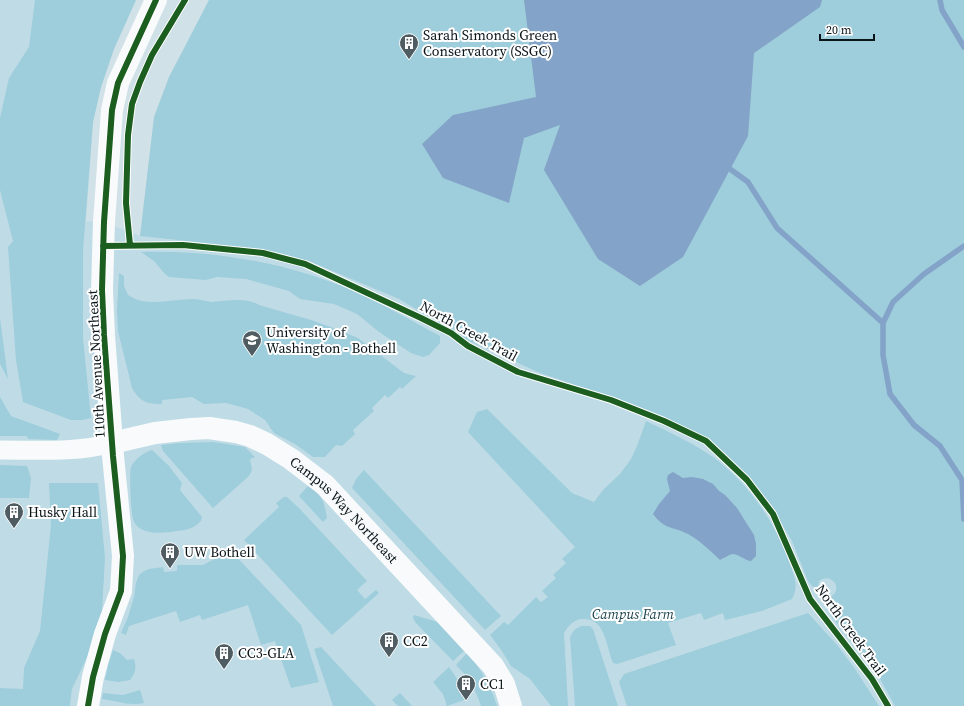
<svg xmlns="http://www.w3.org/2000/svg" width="964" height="706" viewBox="0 0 964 706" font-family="'Source Serif 4',serif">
<rect width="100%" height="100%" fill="#d0e1e7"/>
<path fill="#bfdce6" d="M0,0H136L114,49L101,87L93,122L86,221L104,222L140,236L213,244L276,252L311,262L399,299L469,341L540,373L630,404L678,425L715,447L745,473L769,503L792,541L834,577L840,589L832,617L880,679L895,706H70L72,689L23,690L0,688Z"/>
<path fill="#9ecddb" d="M35,0H136L114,49L101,87L93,122L83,251V338L91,418L82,420H71L23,402L16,360L8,247L13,241L0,190V118L9,78L29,47Z
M209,0H964V706H895L880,679L832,617L825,598C833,598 839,591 835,583C830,577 825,577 819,581L818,588L812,586L808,581L792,541L769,503L745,473L715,447L678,425L630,404L540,373L469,341L399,299L311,262L276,252L213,244L140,236L154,117L169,77Z
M141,252C212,250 285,262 351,290C381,303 410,320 440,336V343L429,355L423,357L411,353L379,332L357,314L334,304L300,299L289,291L246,279L217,277L206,280L169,277L165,274L154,261Z
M119,273L124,276V286L128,295C132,297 137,300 142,301C158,304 177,299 194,299C200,299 207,302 212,302C227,301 246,297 259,305L311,320L339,330L358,338L404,373L416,376L402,389L400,387L388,398L385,395L372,408L374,411L353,430L355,434L342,446L336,445L325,457H313L295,444L274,433L265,420L248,409L226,403L204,404L192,397L162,400V404C147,404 140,402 132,388L118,331L117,310Z
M0,318L8,379L0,364Z
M0,397L11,416L60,434L57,440L28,439L27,436H0Z
M487,409L572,493L594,502L603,490L620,474L631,459L637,446L646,421C667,431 695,444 713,457C748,483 773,519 788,559C793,574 800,584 792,599L762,611L725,620L723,613L704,620L701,613L668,623L676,645L617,664L613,663C606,647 606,617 582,619C573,620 568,626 564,633L568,706H551L530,679L511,666L502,651L490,635L504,622L508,625L536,597L541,602L548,597L542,591L556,578L553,575L566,563L562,559L575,547L468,432L477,412Z
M214,442L245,447L255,457L250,459L252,470L249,476L213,508L163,451L161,445L180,443Z
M152,450L169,466L182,483L180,490L202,517L201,521C191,531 184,530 170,532C160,533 147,534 138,527C136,525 134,522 133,519C131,513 129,473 131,467C135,459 144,452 152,450Z
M0,465L27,466L31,478L29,498H0Z
M364,470L501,616L485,630L352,488L356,479Z
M49,483H98L105,558L101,628L72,689L70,706H0V688L23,689L24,668L40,631L51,525Z
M308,486C323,496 324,501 327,518L323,522L299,496Z
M284,497H287L299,508L367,581L357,590L365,599L376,590L379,593L332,635L244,540L279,507L276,503Z
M228,548L301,625L319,682L291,688L275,641L261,645L248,605L202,620L200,615L180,622L176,611L129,626L126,635L121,633L128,617L134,597L136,583L139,575L144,571L149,569L163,567L164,572L177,571V565H203L218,557Z
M808,613L837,645L855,669L879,706H627L619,682L624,674Z
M414,615L438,622L464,651L453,661L415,622L413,617Z
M581,626H590L593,629L618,706H575L570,637L574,630Z
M321,647L376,706H333L314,649Z
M113,650L120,653L127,660L134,659C137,668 135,674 130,680L119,682L105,680L108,665Z
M467,653C481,669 491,686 497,706H481C475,688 469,678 456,665Z
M449,667L470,698L447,706L443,694L433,682Z
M140,690L144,703C127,706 119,701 102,699L103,693L123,695Z
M400,693L412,706H398L392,700Z"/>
<path fill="#83a3c8" d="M524,0H822L820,7L754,53L748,136L683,257L640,286L598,259L544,170L560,125L524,138L509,203L443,178L422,144L453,115L536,97Z
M673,472L683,478L692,477L703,479L713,484L719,491L725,495L737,508L754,535L756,544V556L751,561C743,560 740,554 732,554C729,555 724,558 720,560C711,551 699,540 688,534C672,526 665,530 653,514L659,504L670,491L667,479L668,475Z"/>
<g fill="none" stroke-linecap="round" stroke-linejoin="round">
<path stroke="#83a3c8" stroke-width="5.5" d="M940,0L942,10L964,47
M730,169L748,182L777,228L883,323
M964,246L924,274L893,302L883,323V355L890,394L914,425L940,446L962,480L964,519"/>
<path stroke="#f8fafb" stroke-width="19" d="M0,450C37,450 76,453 112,443"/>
<g stroke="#f8fafb" stroke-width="22">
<path id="s1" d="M112,443L155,433L191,429L209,428L236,432L250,436L267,444L291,459L325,485L493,666L504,684L511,706"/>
<path d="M88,706L93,677L105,634L121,591L123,556L113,456L104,335L102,290L104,222L112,110L118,83L156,0"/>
</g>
<defs>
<path id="cycleway" d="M130,245L126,203L128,135L132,104L140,82L152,55L185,0
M103,246L183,245L263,253L305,264L421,318L451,333L468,346L518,372L611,400L664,421L706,441L747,480L773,514L810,599L872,679L888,706
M88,706L93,677L105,634L121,591L123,556L113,456L104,335L102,290L104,222L112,110L118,83L156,0"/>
</defs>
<use href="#cycleway" stroke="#fff" stroke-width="8"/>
<use href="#cycleway" stroke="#1b5e20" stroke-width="6"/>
</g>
<defs>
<symbol id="building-pin" viewBox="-11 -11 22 30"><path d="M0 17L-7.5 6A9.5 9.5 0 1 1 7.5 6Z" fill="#4f5c61" stroke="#fff"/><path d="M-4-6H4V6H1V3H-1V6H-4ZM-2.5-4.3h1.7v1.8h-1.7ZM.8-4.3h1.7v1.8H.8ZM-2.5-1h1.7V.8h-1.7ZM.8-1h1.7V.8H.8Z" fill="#fff"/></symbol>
<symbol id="university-pin" viewBox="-11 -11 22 30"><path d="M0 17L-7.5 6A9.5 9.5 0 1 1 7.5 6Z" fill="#4f5c61" stroke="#fff"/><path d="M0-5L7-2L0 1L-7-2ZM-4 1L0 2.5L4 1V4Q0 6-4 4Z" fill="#fff"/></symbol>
</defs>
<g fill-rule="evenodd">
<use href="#building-pin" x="398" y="32" width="22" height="30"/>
<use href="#university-pin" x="241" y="329" width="22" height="30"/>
<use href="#building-pin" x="3" y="501" width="22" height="30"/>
<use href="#building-pin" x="159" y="541" width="22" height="30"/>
<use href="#building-pin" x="378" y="630" width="22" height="30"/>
<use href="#building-pin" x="213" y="642" width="22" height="30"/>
<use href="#building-pin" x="455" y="673" width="22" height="30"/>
</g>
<g text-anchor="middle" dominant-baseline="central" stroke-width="4" stroke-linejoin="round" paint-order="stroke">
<g font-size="14" fill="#0a1519" stroke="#fff" text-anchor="start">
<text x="423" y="35">Sarah Simonds Green<tspan x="423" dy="16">Conservatory (SSGC)</tspan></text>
<text x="266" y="332">University of<tspan x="266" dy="16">Washington - Bothell</tspan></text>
<text x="28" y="512">Husky Hall</text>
<text x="184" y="552">UW Bothell</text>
<text x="403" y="641">CC2</text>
<text x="238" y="653">CC3-GLA</text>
<text x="480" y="684">CC1</text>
</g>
<g font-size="14" fill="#0a1519" stroke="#fff">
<text transform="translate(469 331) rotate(29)">North Creek Trail</text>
<text transform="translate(96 364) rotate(-93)">110th Avenue Northeast</text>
<text stroke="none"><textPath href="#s1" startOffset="261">Campus Way Northeast</textPath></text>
<text transform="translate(851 630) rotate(54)">North Creek Trail</text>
</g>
<g font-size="14" font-style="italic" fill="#173e49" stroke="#fff">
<text x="633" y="614">Campus Farm</text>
</g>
</g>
<path d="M820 34v6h54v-6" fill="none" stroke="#0a1519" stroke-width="2"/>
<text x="826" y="34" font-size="12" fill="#0a1519" stroke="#ffffff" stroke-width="3" paint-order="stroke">20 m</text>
</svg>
